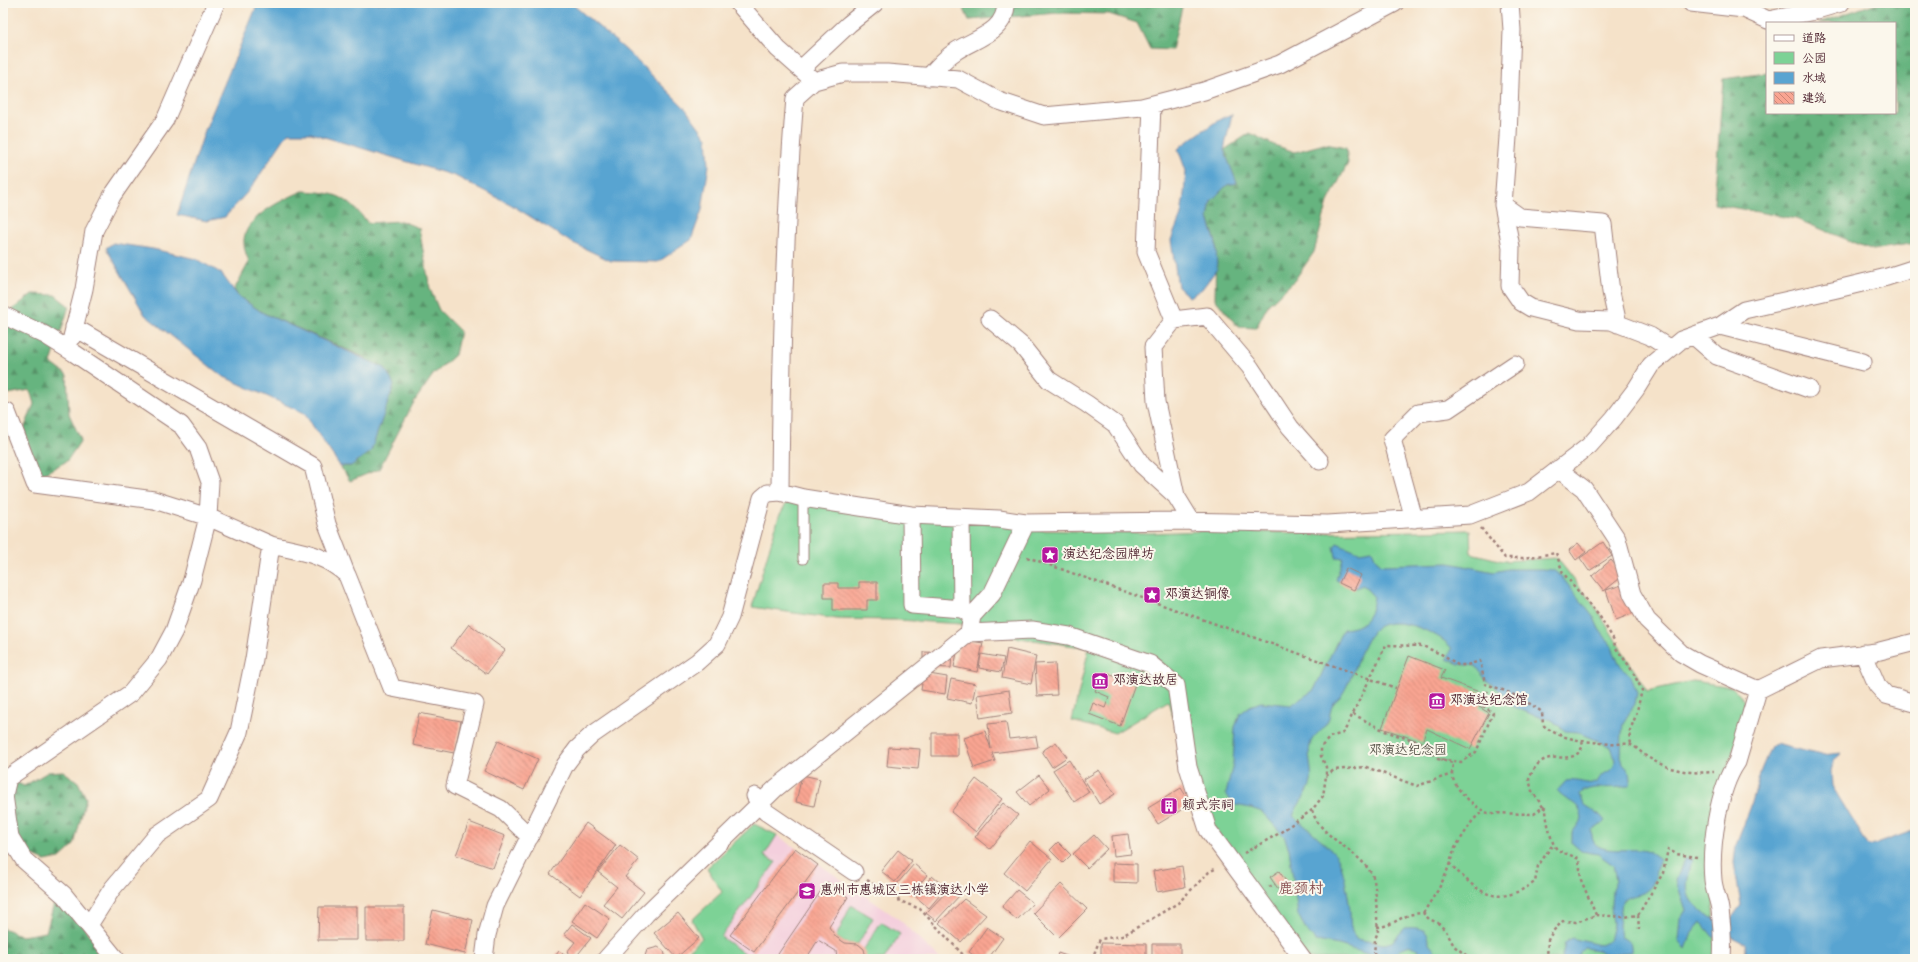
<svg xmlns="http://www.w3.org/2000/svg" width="1918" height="962" viewBox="0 0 1918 962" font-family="Dekko,'LXGW WenKai TC',sans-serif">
<defs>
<pattern id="forest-firs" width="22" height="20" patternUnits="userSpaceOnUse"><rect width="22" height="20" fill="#66b47f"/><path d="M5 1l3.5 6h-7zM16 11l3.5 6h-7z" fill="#569268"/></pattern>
<pattern id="building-back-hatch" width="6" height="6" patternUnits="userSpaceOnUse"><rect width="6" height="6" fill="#f9a592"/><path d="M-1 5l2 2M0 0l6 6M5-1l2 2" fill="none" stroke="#cc8677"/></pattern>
</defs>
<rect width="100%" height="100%" fill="#fbf7ec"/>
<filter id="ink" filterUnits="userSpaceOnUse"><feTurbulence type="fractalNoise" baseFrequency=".025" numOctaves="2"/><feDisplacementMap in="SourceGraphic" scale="8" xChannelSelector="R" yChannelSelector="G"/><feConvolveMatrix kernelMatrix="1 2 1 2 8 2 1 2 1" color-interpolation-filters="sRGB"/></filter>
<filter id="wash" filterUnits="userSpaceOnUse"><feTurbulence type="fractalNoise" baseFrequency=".012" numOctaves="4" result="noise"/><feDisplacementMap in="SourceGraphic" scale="16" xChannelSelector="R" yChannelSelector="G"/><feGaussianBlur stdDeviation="0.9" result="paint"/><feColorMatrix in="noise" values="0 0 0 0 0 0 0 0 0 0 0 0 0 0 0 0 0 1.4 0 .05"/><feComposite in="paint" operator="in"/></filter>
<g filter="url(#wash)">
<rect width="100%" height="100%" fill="#f5e2c9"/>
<path fill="#f4cfdd" d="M777,835L900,920L940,959H752L721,937L776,862L764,856Z"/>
<path fill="#7dd296" stroke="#647860" d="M791,495L1037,530L1151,533L1203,531L1314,533L1470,530L1471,553L1503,561L1557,558L1596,608L1647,691L1693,681L1732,687L1745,701L1741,731L1729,762L1713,907L1715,959H1308L1208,830L1168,701L1115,733L1072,721L1089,648L992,634L962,624L898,620L837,619L752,607L779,516Z
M754,824L777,835L764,856L776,862L721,937L752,959H680L702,938L692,920L722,892L707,868Z
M851,905L873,918L858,944L845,943L836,937Z
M881,922L900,934L884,959H868L866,958L864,949Z"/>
<path fill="url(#forest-firs)" stroke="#586a55" d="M961,3H1183L1172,50L1150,49L1137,23L1109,14L1059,13L969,20Z
M1876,3H1915V243L1873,250L1796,219L1714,204L1723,79L1767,73V113H1895V23H1819Z
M1250,133L1274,145L1295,152L1324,144L1346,148L1348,163L1328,202L1314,252L1294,281L1268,305L1256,328L1238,327L1215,299L1216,243L1208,218L1211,201L1227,185L1236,183L1224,150Z
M303,191C338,193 345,195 368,223L401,221L419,228L430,289L439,310L460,331L455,355L433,375L414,402L379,469L350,481L340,466H351L366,358L263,313L238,296L234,290L249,262C247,256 244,250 244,244C241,218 284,199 303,191Z
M32,294L55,295L69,306L51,363L67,375L69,414L81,440L67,461L43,474L32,457L24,429L34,404L30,390L8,394L3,399V317Z
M63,771L78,782L86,798L74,845L60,858L45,861L31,855L3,838V776L24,786L48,772Z
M55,900L78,920L110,959H3V928L22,936L46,932Z"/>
<path fill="#59a4d1" stroke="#52627e" d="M258,3H571L627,51L685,108L707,138L709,165L702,210L691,240L658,262L611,261L569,241L510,204L455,176L311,133H288L251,188L225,217L207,221L177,215L205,130Z
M1232,114L1224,150L1237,183L1227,185L1211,201L1208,218L1216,243L1217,269L1202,289L1189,297L1178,287L1171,240L1181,215L1184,194L1186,171L1178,149C1185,142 1193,138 1201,132C1213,124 1218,119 1232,114Z
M113,243L153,249L196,259L221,273L238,296L263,313L385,368L394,385L371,451L351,466H340L304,413L222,376L145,315L106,248Z
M1337,543L1359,552L1372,550L1376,560L1382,565L1449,563L1494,572L1508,569H1542L1553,570L1561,576L1594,618L1599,629L1611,645L1619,664L1631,676L1637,693L1635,704L1623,723L1622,733L1621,756L1623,764L1630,772L1631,779L1630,785C1616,791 1590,783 1580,794L1584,805L1600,815L1605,821L1592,830C1588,859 1629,846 1646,851C1651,852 1655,856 1659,859C1657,872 1656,886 1643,893C1635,896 1628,896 1622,901L1619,926L1621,937C1629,940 1632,942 1631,952L1607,954L1597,950L1584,948L1580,952L1578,959H1563L1562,956L1565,943L1571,938L1600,945L1609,941L1613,924L1611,906L1612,889L1616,880L1613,865L1598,854L1581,851L1572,843V833L1582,819C1579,799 1567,804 1557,791L1566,781C1578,779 1586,785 1597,783C1603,766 1623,777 1611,747L1577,732L1565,731L1552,720L1533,715L1510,705L1506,695L1486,680L1476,666L1459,664L1447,659L1452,649C1446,639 1428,631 1417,627C1404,623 1387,620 1376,628C1363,638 1353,677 1343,693C1341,697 1336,700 1333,704C1330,710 1330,716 1328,721C1323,731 1312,735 1310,745C1307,757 1313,769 1311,782C1308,795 1297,804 1293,816C1302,823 1334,850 1338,858C1344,872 1347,889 1349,903C1352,919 1347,923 1356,939L1384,944L1392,942L1405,928C1418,927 1430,928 1429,944L1442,959H1426L1418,949L1410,945L1402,948L1396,954L1370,955L1339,945L1316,941L1308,933L1298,915L1289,849L1284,836L1262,812L1251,808L1234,805L1226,794L1233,763L1235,727L1240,714L1250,706L1261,702L1291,705L1314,690L1343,629C1364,627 1371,619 1374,597L1363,585L1356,588L1336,580L1343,558L1336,557L1334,547Z
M1775,744L1821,755L1842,753L1834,760L1831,771L1832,786L1869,847L1915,830V959H1745L1746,955L1745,944C1736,939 1724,931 1714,938L1701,922L1692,933L1686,949L1679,940L1681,918L1686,910L1676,881L1684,859H1692C1688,880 1681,895 1700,910C1714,920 1714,920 1731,919L1741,905L1734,863L1736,845L1751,806L1761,770L1771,746Z"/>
<g id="blocks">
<path fill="url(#building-back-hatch)" d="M1603,542L1612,556L1589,571L1580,558Z
M1578,543L1586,552L1576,560L1569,550Z
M1611,560L1624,575L1604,591L1592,576Z
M1346,568L1361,575L1354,590L1339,583Z
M859,582H877V600H867V610H833V598H824V583H838V588H859Z
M1625,584L1634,613L1616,620L1606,590Z
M469,624L505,650L487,674L451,648Z
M960,639L983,643L977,672L954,667Z
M1007,649L1036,656L1031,684L1002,678Z
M923,652L952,653L951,668L923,667L922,682L923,673L947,677L945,694L921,690L922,684L914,683L923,667Z
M981,654L1004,658L1001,672L979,668Z
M1409,656L1445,670L1441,678L1485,694L1479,707L1489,713L1470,749L1427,729L1422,742L1382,728Z
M1055,663L1057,695L1037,696L1035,664Z
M1103,672L1135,684L1120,726L1089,714L1093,703L1105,708L1109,697L1095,691Z
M951,679L976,684L972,703L947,698Z
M1009,690L1012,713L980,718L977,695Z
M419,713L461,721L454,753L413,745Z
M1006,722L1009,739L1036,736L1038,747L992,753L995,761L974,768L964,738L985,731L991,749L988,724Z
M932,733H958V756H932Z
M498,741L538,759L524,790L484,771Z
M1056,742L1067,757L1052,767L1042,751Z
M889,747L920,749L918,769L887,766Z
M1069,760L1089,792L1074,802L1053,770Z
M1099,770L1115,794L1099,804L1084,779Z
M802,775L820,779L814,806L796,802Z
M1039,775L1050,789L1029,806L1017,792Z
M976,779L1002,799L976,832L951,812Z
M1181,788L1191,804L1158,824L1148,808Z
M1003,803L1018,815L990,849L975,837Z
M469,822L505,836L493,868L456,855Z
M586,823L616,845L580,896L550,874Z
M1128,834L1131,854L1114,856L1112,836Z
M1094,835L1107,849L1087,868L1073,854Z
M1030,841L1052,859L1025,891L1004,873Z
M1058,842L1071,855L1063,863L1050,850Z
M620,845L639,860L625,877L644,892L622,919L603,904L617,887L598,872Z
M795,848L818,865L754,952L730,935Z
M898,850L912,861L895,882L881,871Z
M1113,863L1137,864V883L1113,882Z
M914,864L927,875L911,895L897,884Z
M1182,866L1185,887L1157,892L1153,871Z
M1279,871L1292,890L1283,896L1270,877Z
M932,876L946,888L929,908L915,896Z
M827,882L848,897L829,927L836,937L845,943L858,944L864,949L866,958L868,959H837L836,951L818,940L806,959H780L776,957Z
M1061,884L1087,909L1058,938L1033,913Z
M951,887L960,895L936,921L926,913Z
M1017,890L1033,903L1017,920L1002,907Z
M964,899L986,915L961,942L939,923Z
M585,902L610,919L597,938L572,921Z
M319,907H357V940H318Z
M366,907H404V941H366Z
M433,910L473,920L465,954L425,944Z
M678,913L699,938L676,958L654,933Z
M572,924L591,938L575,958L567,952L575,942L564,934Z
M987,927L1003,938L988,959H979L969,952Z
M1101,943L1146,944V959H1101Z
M1152,944H1180V959H1152Z
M658,947L664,951L666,959H644L647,950Z
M559,951L570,959H553Z
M1058,953L1075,959H1056Z"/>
</g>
</g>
<g filter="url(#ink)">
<use href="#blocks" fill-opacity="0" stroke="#a0807a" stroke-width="1"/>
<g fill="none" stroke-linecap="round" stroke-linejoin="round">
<defs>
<path id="lane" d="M803,498V559"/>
<path id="street" d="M738,3L778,49L814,81
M1510,3L1512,30L1508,137L1503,205L1511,247L1510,286L1521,302L1531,308L1579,320L1611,321L1650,336L1670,349
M1691,3L1744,9L1768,20L1810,12L1841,3
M801,69L849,24L875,3
M929,77C937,67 945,58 956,51C976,38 1006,32 1006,3
M1152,105L1146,252L1174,320L1153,347L1156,402L1176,496
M1503,205L1520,217L1603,224L1611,292L1618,324
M3,315L45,335L74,353L181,425L198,448L210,482L208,517L271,545L254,659L239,732L209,799L157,835L112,889L89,925
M990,319L1021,345L1049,380L1087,404L1115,424L1142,465L1176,496L1192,522
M1174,320L1207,316L1250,367L1290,427L1320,461
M1720,326L1863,362
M74,327L313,466L327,524L346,573
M1694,336L1717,356L1809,389
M72,337L84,289L94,231L112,196L165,120L216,3
M7,412L35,484L154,500L208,517L192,580L174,631L159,659L131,693L8,778L4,795L10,837L24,860L64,895L116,959
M1558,469L1584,489L1617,539L1632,594L1647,620L1681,653L1700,664L1758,690
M780,492C781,360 784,229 795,98L814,81L843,73H887L958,79L999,101L1044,116L1142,107L1204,91L1280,64L1395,3
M911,515L912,605L962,609
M961,518L962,609L972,616L969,633
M1414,519L1392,439L1418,413L1448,409L1515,364
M271,545C301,552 323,553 347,575L392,688L475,704L455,786L501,809L530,837
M972,616L992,594L1026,523
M1863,653L1877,685L1886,695L1915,703
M755,796L766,812L854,872
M484,959L487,935L495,906L565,765L577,749L592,735L697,662L717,644L730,617L762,498L768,493L780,492L803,498L911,515L999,519L1026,523L1179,521L1328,524L1470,515L1529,492L1589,446L1614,418L1636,389L1651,365L1681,340L1720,326L1744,310L1837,289L1887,277L1915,268
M606,959L646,914L776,788L969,633L1032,630L1069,636L1150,664L1176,685L1188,767L1208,830L1303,959
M1722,959C1723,944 1722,925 1720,910C1719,900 1714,891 1713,880C1710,848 1718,789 1737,762L1758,690L1821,659L1876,652L1915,642"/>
</defs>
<use href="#lane" stroke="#a0807a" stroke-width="11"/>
<use href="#street" stroke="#a0807a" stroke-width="19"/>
<path stroke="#a0807a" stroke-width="2.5" stroke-dasharray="3 3" stroke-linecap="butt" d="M1481,528L1505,558H1523L1556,553L1563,573L1600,617L1614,640L1615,647L1630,667L1642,690L1636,715L1629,733L1631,744
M1027,557L1396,688
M1353,714L1385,731L1426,745L1438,759
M1452,774L1453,763L1438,759L1461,762L1476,752L1493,713L1482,705L1488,691
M1326,776L1334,770L1366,767L1417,786L1452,774C1453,788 1475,808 1488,813L1534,814L1543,807L1546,809C1546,817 1551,846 1558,850C1565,854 1572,855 1579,859L1581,880L1596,915
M1543,807L1532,791L1529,779C1532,773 1535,765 1542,761C1557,752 1575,766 1583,745L1582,742
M1312,810C1321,840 1360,849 1373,877C1376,883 1377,922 1378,932L1375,939L1374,958L1373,959
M1244,853L1278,834L1312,810L1323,796L1326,776V767L1321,756V747L1330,737L1343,733L1346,728L1386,645L1423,646L1445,656L1458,665H1467L1480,661L1485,684C1506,690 1524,699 1542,712L1543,725C1562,741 1586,741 1610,744C1616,745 1626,742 1631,745C1637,747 1641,753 1646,756C1667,770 1689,774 1714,772
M1449,863C1479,893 1495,909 1535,882L1538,866L1553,844
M867,880L900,901L920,909L967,959
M1269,887L1275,884
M1423,913L1438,890L1446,874L1455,848L1473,820L1483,811
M1638,915L1663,873L1668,849L1676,854L1697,857
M1377,927C1396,926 1401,913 1423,913L1429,919L1438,923L1446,931L1454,946L1471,959
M1092,959L1100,939L1122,936L1148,921L1178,903L1209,872L1217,868
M1547,959L1548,940L1553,931L1563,921L1576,922L1596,915L1624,917L1638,915L1639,929"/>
<use href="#lane" stroke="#fff" stroke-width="9"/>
<use href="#street" stroke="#fff" stroke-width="17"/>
</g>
</g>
<defs>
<symbol id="sight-square" viewBox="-11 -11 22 22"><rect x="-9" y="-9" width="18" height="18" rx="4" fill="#b5179e" stroke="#fbf7ec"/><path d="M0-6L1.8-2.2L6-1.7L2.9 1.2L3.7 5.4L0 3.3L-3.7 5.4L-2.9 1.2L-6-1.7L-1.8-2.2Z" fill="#fff"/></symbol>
<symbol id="museum-square" viewBox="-11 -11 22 22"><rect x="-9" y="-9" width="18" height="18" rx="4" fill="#b5179e" stroke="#fbf7ec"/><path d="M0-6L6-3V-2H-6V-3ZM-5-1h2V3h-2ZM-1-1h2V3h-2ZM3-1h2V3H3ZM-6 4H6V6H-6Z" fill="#fff"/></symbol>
<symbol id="building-square" viewBox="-11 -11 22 22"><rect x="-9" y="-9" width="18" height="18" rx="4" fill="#b5179e" stroke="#fbf7ec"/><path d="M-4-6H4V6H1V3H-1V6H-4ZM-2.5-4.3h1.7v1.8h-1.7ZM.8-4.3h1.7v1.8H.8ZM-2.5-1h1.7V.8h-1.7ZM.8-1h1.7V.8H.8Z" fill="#fff"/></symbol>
<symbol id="school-square" viewBox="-11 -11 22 22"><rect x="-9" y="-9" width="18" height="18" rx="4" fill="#b5179e" stroke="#fbf7ec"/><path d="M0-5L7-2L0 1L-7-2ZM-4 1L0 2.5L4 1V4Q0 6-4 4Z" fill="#fff"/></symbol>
</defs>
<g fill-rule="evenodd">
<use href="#sight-square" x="1040" y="545" width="20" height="20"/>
<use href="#sight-square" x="1142" y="585" width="20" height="20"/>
<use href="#museum-square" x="1090" y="671" width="20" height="20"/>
<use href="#museum-square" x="1427" y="691" width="20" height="20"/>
<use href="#building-square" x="1159" y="796" width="20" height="20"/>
<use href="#school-square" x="797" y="881" width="20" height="20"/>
</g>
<g text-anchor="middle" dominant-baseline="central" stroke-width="4" stroke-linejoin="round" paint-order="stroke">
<g font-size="13" fill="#4a1f2b" stroke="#fbf7ec" text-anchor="start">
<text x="1063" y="555">演达纪念园牌坊</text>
<text x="1165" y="595">邓演达铜像</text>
<text x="1113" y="681">邓演达故居</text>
<text x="1450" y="701">邓演达纪念馆</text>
<text x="1182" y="806">赖式宗祠</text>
<text x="820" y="891">惠州市惠城区三栋镇演达小学</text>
</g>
<g font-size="13" fill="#59554b" stroke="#fbf7ec">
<text x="1408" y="751">邓演达纪念园</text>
</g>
<g font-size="15" fill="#874e4f" stroke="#fbf7ec">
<text x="1301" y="890">鹿颈村</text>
</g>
</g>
<rect width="1918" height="962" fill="none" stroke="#fbf7ec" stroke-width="16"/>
<rect x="1766" y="22" width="130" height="92" fill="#fbf7ec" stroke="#b4a19f"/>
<rect x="1774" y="35" width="20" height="6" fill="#ffffff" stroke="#b4a19f"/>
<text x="1802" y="42" font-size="12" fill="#4a1f2b">道路</text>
<rect x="1774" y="52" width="20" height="12" fill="#7dd296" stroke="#b4a19f"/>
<text x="1802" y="62" font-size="12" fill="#4a1f2b">公园</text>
<rect x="1774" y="72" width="20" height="12" fill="#59a4d1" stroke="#b4a19f"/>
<text x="1802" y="82" font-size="12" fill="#4a1f2b">水域</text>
<rect x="1774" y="92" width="20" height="12" fill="url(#building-back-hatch)" stroke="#b4a19f"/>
<text x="1802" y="102" font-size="12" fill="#4a1f2b">建筑</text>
</svg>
